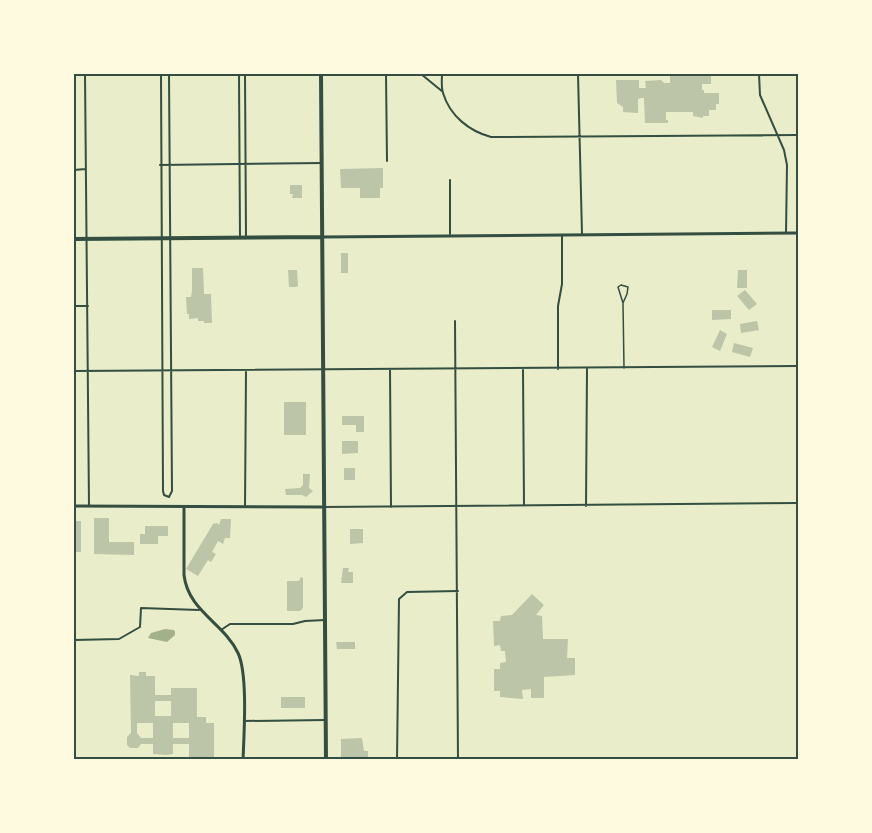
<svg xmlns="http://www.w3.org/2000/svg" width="872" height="833" viewBox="0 0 872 833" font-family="'Roboto Condensed',sans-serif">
<rect width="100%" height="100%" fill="#e9edc9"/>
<path fill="#a3b18a" d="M165,629L174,630L175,632V635L167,642L148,638L151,633Z"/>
<path fill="#bcc5a7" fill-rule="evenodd" d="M670,74H711V84H702V90H704V93H719V104H716V110H709V116H703V118L693,116V112H666V120H668V123H645L644,98H641L638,99V113L623,112V107L617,103L616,80H639V88H646L645,81L661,80L664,83H670Z
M383,168V188H380V198H360V188H341L340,169Z
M290,185H302V198H292L293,194H290Z
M341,253H348V273H341Z
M192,268H203L204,294H211L212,323H204V321H198V318L189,319V314H187L186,297H191L192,291Z
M288,270H297L298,286L296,287H289Z
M738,270H747V288H737Z
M745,290L757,304L749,310L737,296Z
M712,310H731V319L712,320Z
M757,321L759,330L741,333L740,324Z
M720,330L727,334L720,351L712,347Z
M734,343L753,348L750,357L732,352Z
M284,402H306V435H284Z
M342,416H364V432H356V425H342Z
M342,441H358V453L342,454Z
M344,468H355V480H344Z
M303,474H310L309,488L313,491L306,497L302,495H286L285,489L300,488L303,485Z
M94,518H109V542H134V555L94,554Z
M221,519H231L230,538H225L223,544L218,541L212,552L216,554L211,562L208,560L198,576L186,569L213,524L217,523L219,525Z
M74,521H81V552H74Z
M145,526H168V536H158V544H140V534H145Z
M350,529H363V543L350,544Z
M343,568H349L348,572H353V583H341Z
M301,577L303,578V608L300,611H287V581H299Z
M532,594L544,605L536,615L542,616L543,639H568L567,658H575V675L544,677V698H531V689L522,690L523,699L500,697V691H494V669H500V663L506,662L505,651H501L500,645L494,646L493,621H500L501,616L512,615Z
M336,642H355V649H337Z
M139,672H146V676H155V695H171V688H197V717H206V723H214V759L189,758V744H173V754L166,755L153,754V744H141L138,748H130L127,745V737L131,733L130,675L139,676ZM155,701H171V716H155ZM137,723H153V738H141L137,733ZM173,723H189V738H173Z
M281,697H305V708H281Z
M362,738L364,751H368V760H341V739Z"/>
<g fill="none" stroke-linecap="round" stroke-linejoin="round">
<path stroke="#344e41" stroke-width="1.5" d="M623,303L618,287L621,285L628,287L627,294L623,303L624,368"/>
<path stroke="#344e41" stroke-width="2" d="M85,74L89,506
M161,74L163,491L164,495L169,497L172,491L169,74
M239,74L240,238
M245,74L246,238
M386,74L387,161
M421,74L443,92
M442,74C442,79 441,87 443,93C450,116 469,131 491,137L798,135
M578,74L582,234
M759,74L760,95L784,150L787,165L786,233
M160,165L322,163
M74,170L85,169
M450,180V234
M74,306H88
M455,321L458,760
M558,369V306L562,284V235
M390,370L391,507
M523,370L524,505
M74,371L798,366
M586,506L587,369
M245,507L246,372
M323,507L798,503
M221,630L230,624H293L305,621L325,620
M74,640L119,639L140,627L141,608L199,610
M244,721L325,720
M397,760L399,599L407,592L458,591"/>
<path stroke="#344e41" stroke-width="3" d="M322,237L798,233
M74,506L323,507
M184,507V575C188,611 224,623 238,653C248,674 244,734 243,760"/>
<path stroke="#344e41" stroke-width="4" d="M321,74L326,760
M74,239L322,237"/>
</g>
<rect width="872" height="833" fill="none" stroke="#fefae0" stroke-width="150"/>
<rect x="75" y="75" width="722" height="683" fill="none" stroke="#344e41" stroke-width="2"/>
</svg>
